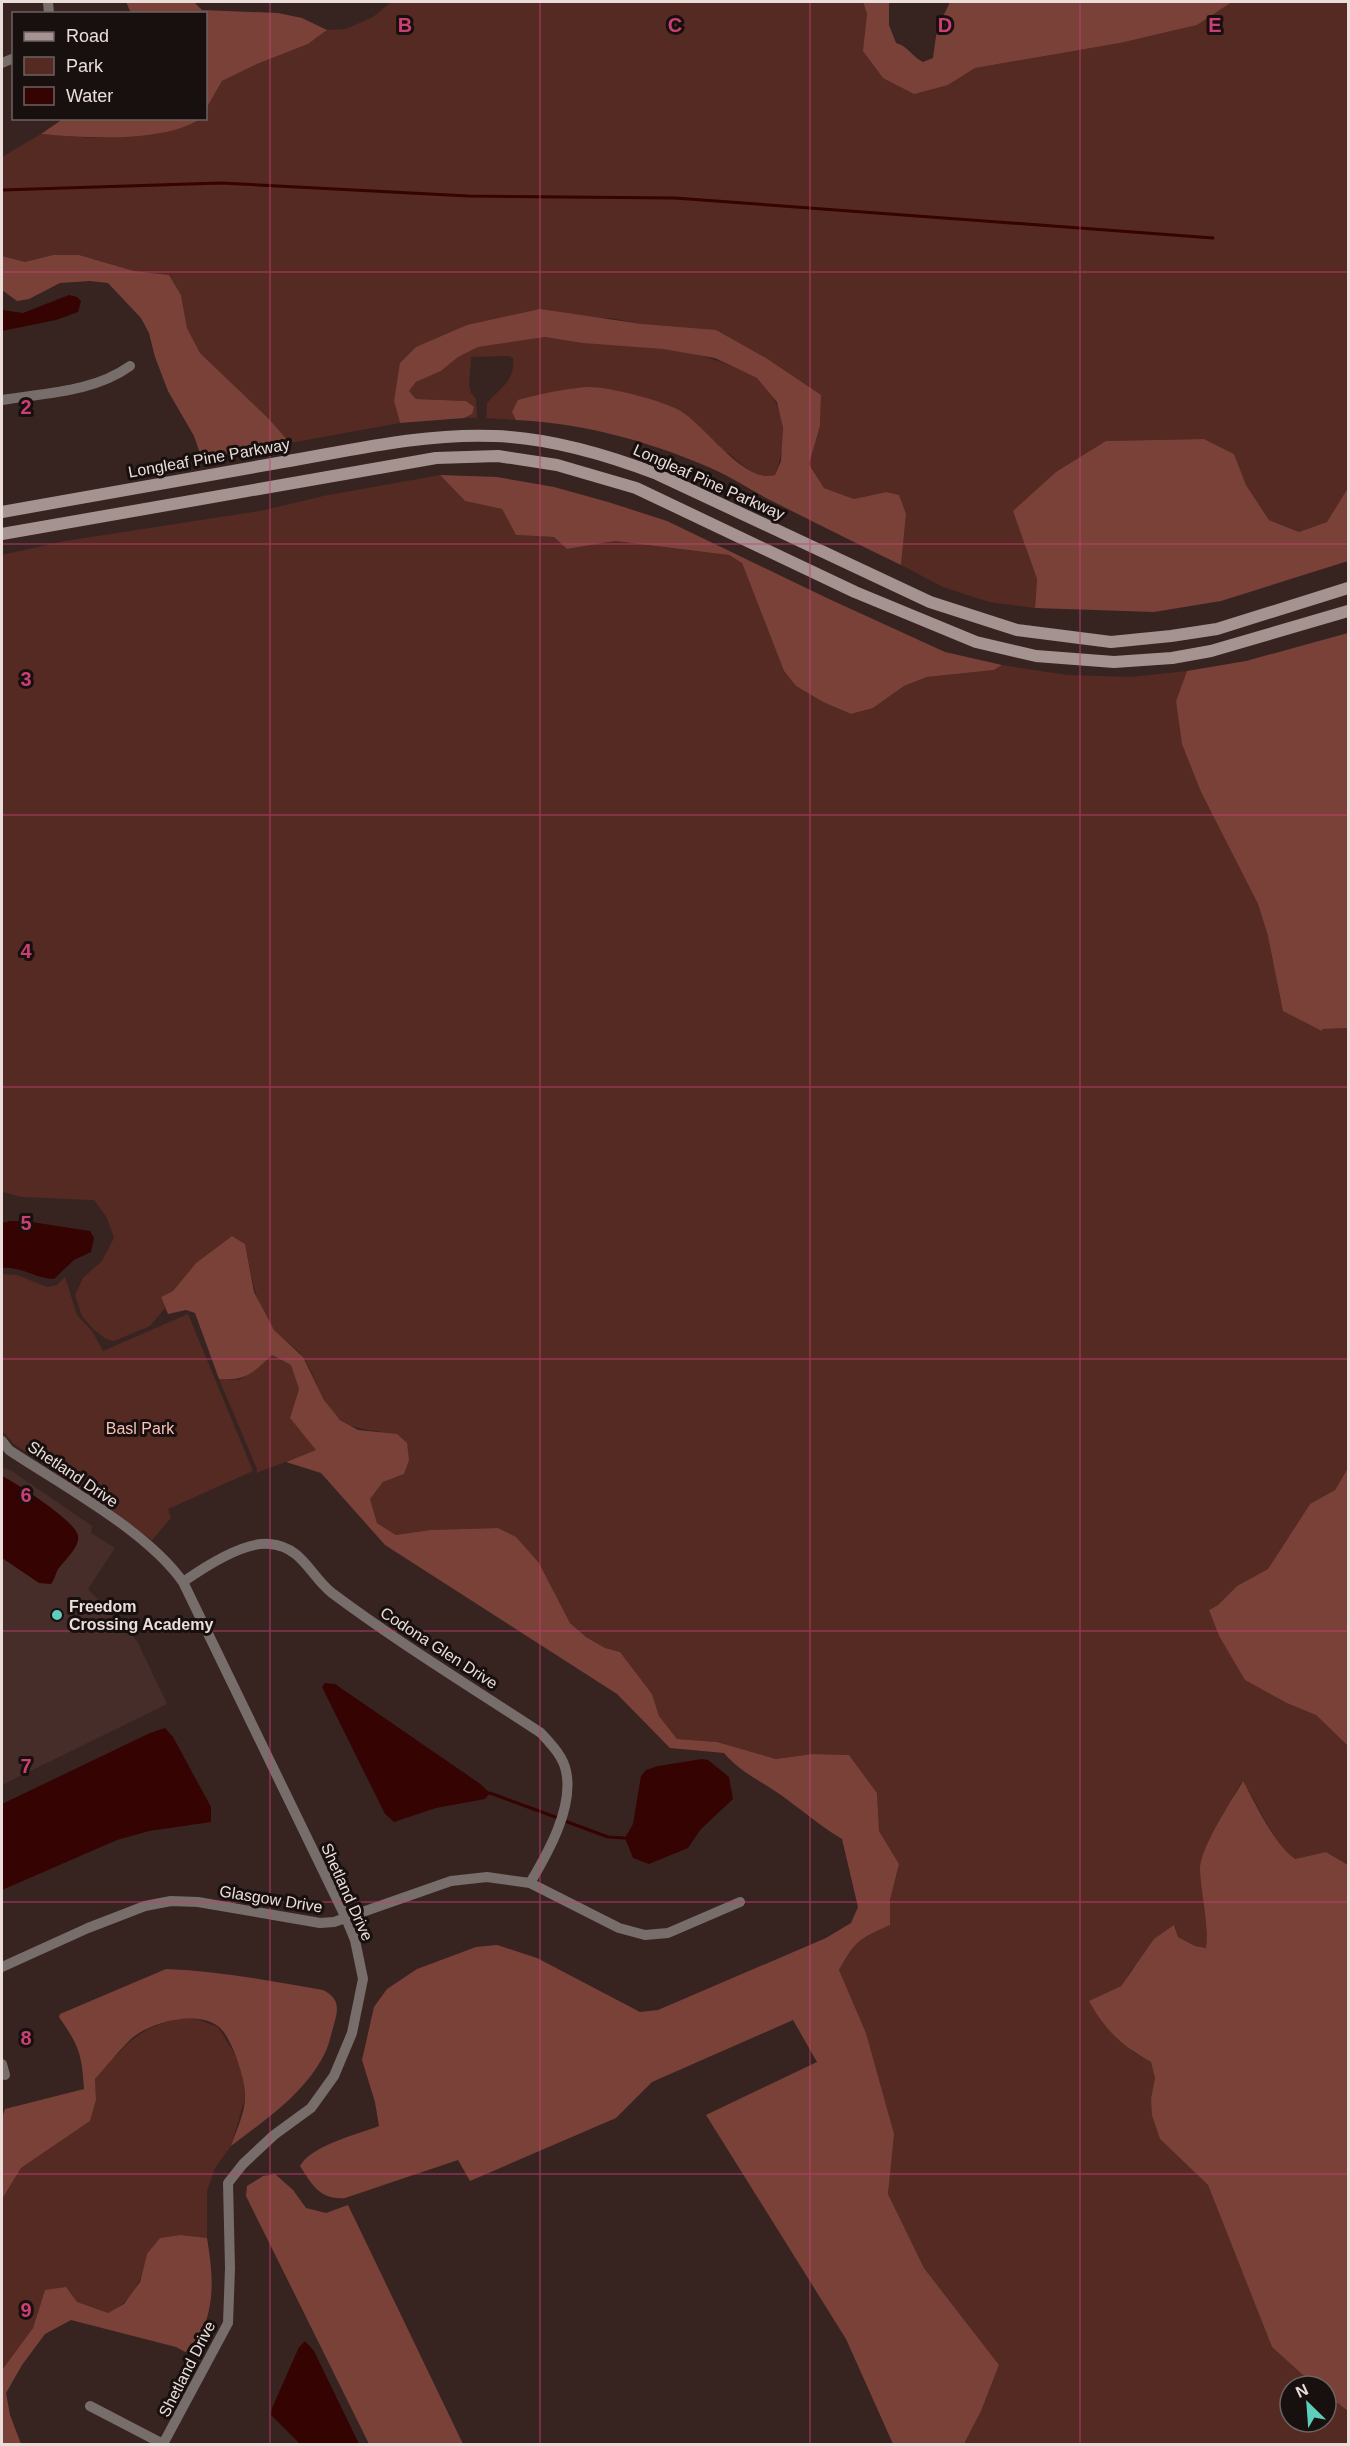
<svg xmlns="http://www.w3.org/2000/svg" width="1350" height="2446" viewBox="0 0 1350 2446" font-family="Arial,sans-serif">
<rect width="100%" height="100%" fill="#372421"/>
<path fill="#462d29" d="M2,1467L12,1471L92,1526L91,1533L115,1548L88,1589L137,1641L167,1704L2,1785Z"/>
<path fill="#542a23" d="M391,2H863L867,14L864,51L948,85L975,68L1120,43L1197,25L1232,2H1348V488L1347,493L1327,522L1299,532L1269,520L1246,485L1234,454L1204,439L1106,441L1027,551L1037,579L1035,608L989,602L943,587L901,565L906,514L886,492L854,499L824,488L809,463L820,426L821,396L642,324L610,318L467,325L394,401L400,423L290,443L269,419L200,353L187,328L181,295L169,275L134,271L79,255H53L25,262L2,256V157L41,134L94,138L161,133L206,118V109L222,81L257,64L308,44L327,30L346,29L373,17Z
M545,337C609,347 679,341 738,369C744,372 753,374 758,379C770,389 777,402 781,417C785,437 782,457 775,475C757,481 742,464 728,453L512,412L516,420L486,418L487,403C500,387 515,383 513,358L508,356L471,357L469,385L471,393L476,399L477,418H464L472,414L466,401L416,399L409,391L416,382L441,371L458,357L478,347Z
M440,475L465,501L502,509L516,535L554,537L568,549L615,541L729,555L742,563L784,671L796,686L823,702L851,714L873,708L904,686L927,677L994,670L1002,665L1067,675L1131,677L1187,671L1176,701L1201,792L1258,904L1268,936L1322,1029L1348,1028V1468L1335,1490L1310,1504L1268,1569L1237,1586L1218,1605L1209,1610L1219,1636L1245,1679L1316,1715L1348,1746V1865L1326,1852L1295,1859C1270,1840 1260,1805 1242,1781L1210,1839L1200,1866L1207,1918L1206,1948L1195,1946L1178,1937L1175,1926L1131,1970L1121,1986L1089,2001L1133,2052L1151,2062L1155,2078L1151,2098L1160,2139L1208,2185L1272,2347L1315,2386H1290V2422H1326V2394L1348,2411V2444H964L981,2411L999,2365L924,2268L888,2194L893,2134L866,2033L839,1970C857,1940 858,1939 890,1925V1900L899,1864L879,1831L877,1793L849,1755L812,1754L776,1759L717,1742L677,1739L659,1716L652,1694L620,1652L605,1648L586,1637L570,1623L539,1563L498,1528L430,1530L396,1535L377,1523L370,1499L383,1482L404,1474L379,1431C326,1428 327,1399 305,1360C298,1348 284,1341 275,1331C255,1306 251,1274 245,1244L232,1236L196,1263L173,1291L161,1297L165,1308L150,1326L114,1341L106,1339L93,1329L82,1316L75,1295L83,1278L102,1261L114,1238L107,1218L94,1200L22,1197L2,1192V555L65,541L265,510L323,496Z
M2,1274L17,1275L47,1287L57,1285L65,1277L77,1315L92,1331L103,1351L188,1314L253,1471L168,1509L171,1518L152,1540L14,1444L2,1431Z
M272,1355L291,1365L299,1389L290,1418L317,1450L256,1473L257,1469L219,1379L239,1380L260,1366Z
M176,2019H196L218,2027L241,2064L245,2098L231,2146L215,2168L207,2191V2238L181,2235L147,2254C140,2284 135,2298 108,2314L45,2290L33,2328L2,2370V2199L21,2168L90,2121L96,2100L95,2079C124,2047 133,2031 176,2019Z"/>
<path fill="#7a4138" d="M126,2H194L202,10L278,13L302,18L327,30L308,44L257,64L222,81L206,109V14L131,13Z
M863,2H889V25L896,43C908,46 912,57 923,62L933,58L937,29L950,2H1232L1197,25L1120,43L975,68L948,85L914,94L883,78L863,51L867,14Z
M63,119V118L200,119C163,143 85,138 41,134Z
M53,255H79L134,271L169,275L181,295L187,328L200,353L269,419L290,443L216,456H201L194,436L168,391L155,357L149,333L141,318L108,283L90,281L60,283L29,299L17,301L2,290V256L25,262Z
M540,309L642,324L716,330L766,358L821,395L820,426L809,464L824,488L854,499L886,492L899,495L906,514L901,565C857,544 814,522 770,500C749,489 728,475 706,466C645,440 581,423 516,420L512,412L518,400C540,394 563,389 586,387C607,386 655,399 675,408C703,420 742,485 775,475L781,461L783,428L777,402L757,378L715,358L663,349L583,343L545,337L478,347L458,357L441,371L416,382L409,391L416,399L466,401L474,407L472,414L464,418L400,423L394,401L400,363L416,347L467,325Z
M1204,439L1234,454L1246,485L1269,520L1299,532L1327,522L1348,488V561L1221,601L1154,612L1035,608L1037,579L1013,511L1056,472L1106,441Z
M440,475L497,477L554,487L608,502L667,521L829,599L945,652L1002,665L994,670L927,677L904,686L873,708L851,714L823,702L796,686L784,671L742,563L729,555L615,541L567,549L554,537L516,535L502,509L465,501Z
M1348,633V1028L1322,1029V1031L1283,1011L1268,936L1258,904L1201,792L1182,744L1176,701L1187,671L1246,661Z
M232,1236L245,1244L254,1292L274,1330L303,1357L324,1400L340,1420L358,1430L397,1434L407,1443L409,1460L404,1474L383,1482L370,1499L377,1523L396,1535L430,1530L498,1528L516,1537L539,1563L570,1623L586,1637L605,1648L620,1652L652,1694L659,1716L677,1739L717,1742L776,1759L812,1754L849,1755L877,1793L879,1831L899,1864L890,1900V1925C859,1939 856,1940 839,1970L866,2033L894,2134L888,2194L924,2268L999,2365L981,2411L964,2444H893L846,2339L706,2115L817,2062L793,2020L652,2082L616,2118L470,2181L458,2160L345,2198C320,2200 312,2185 300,2166C312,2145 356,2135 379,2126L375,2102L362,2060L374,2007L387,1989L417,1969L476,1947L497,1945L537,1958L640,2012L658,2010L826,1938L851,1923L858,1907L842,1839C820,1826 802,1810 781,1795C761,1781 740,1772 724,1753L670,1748L617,1694L385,1545L321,1473L286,1462L316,1450L290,1418L299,1389L291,1365L272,1355C253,1373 246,1381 219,1379L195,1313L186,1310L168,1314L161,1297L173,1291L196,1263Z
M1348,1468V1746L1316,1715L1287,1703L1245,1680L1219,1636L1209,1610L1218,1605L1237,1586L1268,1569L1310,1504L1335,1490Z
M1243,1781C1256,1804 1273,1843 1295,1859L1326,1852L1348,1865V2411L1326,2394V2386H1315L1272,2347L1208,2185L1160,2139L1152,2115L1151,2098L1155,2078L1151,2062C1122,2046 1105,2030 1089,2001L1121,1986L1154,1939L1174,1925L1178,1937L1195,1946L1206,1948C1209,1921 1201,1896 1200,1869C1200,1848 1232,1800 1243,1781Z
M166,1969C219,1971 271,1981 323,1990C339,1998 339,2008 334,2024C331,2034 329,2046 324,2055C304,2094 265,2120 231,2146C236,2131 245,2113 245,2098C246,2080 232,2037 218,2026C196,2010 151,2022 132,2038C119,2050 107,2066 95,2079L96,2100L90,2121L21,2168L2,2199V2118L5,2109L84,2089C82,2054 79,2046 59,2017L60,2014Z
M275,2174L293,2190L306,2208L326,2213L348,2205L463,2444H369L246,2196L247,2186L263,2176Z
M181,2235L207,2238C215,2288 214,2307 194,2353L189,2354L176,2347L71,2320L45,2334L22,2365L6,2393L10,2415L21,2444H2V2370L33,2328L45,2290L66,2287L77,2302L108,2313L124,2304L140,2282L147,2254L160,2238Z"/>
<path fill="#350301" d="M69,295L77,297L81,301L78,312L56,320L2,331V310L23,313Z
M10,1221H25L90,1231L94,1238L91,1252L74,1260L54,1279C37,1279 20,1266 2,1268V1223Z
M2,1476C15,1482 77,1522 78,1536C80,1548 63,1561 57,1571C55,1576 54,1580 51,1584L39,1583L2,1558Z
M325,1683L335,1684L479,1783L490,1793L485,1799L436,1808L394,1822L385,1814L322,1687Z
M165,1728L173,1737L211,1807V1822L149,1831L117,1840L2,1890V1804L150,1733Z
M702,1759L708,1760L729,1777L733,1799L701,1829L688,1848L649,1864L633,1858L625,1838L633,1824L641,1776L646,1770L658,1766Z
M305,2341L314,2351L359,2444H300L271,2415L272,2408L299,2347Z"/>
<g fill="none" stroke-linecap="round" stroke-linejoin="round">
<path stroke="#350301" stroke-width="3" d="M2,190L221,183L468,196L675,198L1213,238
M490,1793L558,1818
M565,1821L608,1837L625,1838"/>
<path stroke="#776d6b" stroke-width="10" d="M48,2L49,14
M2,63L14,58
M2,400C45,393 94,392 130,366
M2,1441L9,1450C63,1486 146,1530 183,1582L346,1918L355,1940L363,1979L352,2033L334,2076L311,2108L274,2135L243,2164L228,2183L230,2268L228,2323L163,2444
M183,1582C203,1568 244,1541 270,1544C303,1547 310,1576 332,1593C399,1643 471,1687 541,1733C551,1744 563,1756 566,1771C574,1807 548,1853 530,1883
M2,1967L88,1928L145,1906L171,1901L198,1902L320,1923L334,1922L451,1881L487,1877L530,1883L619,1928L645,1935L668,1933L740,1902
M2,2064L5,2075
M90,2406L163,2444"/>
<path stroke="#a49390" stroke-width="12" d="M2,512C95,495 189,479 283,462C353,450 423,433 495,436C551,438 605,454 657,474L930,602L1017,630L1111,642L1171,636L1217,629L1348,588
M2,534L436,458L498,456L557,465L636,488L855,592L976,642L1036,656L1114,662L1172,658L1211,651L1348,611"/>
</g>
<path fill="none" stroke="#ca3f74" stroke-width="1.5" stroke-opacity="0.55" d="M270,2V2444M540,2V2444M810,2V2444M1080,2V2444M2,272H1348M2,544H1348M2,815H1348M2,1087H1348M2,1359H1348M2,1631H1348M2,1902H1348M2,2174H1348"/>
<circle fill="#5ccebb" stroke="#18100e" stroke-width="2" cx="57" cy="1615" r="6"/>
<g text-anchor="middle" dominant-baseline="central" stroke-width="6" stroke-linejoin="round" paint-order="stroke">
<g font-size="16" fill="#eaddda" stroke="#18100e">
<text transform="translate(209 458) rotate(-10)">Longleaf Pine Parkway</text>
<text transform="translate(709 482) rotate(24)">Longleaf Pine Parkway</text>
<text transform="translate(73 1474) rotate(34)">Shetland Drive</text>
<text transform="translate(439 1648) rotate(33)">Codona Glen Drive</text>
<text transform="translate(347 1892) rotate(66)">Shetland Drive</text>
<text transform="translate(271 1899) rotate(9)">Glasgow Drive</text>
<text transform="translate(187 2369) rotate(-63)">Shetland Drive</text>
</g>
<g font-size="16" fill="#fac2b8" stroke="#18100e">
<text x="140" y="1428">Basl Park</text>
</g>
<g font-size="16" font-weight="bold" fill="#eaddda" stroke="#18100e" text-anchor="start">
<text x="69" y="1606">Freedom<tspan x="69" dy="18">Crossing Academy</tspan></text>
</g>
</g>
<g font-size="20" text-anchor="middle" font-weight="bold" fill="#ca3f74" stroke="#18100e" stroke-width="6" stroke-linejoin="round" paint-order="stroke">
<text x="405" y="32">B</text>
<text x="675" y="32">C</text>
<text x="945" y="32">D</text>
<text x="1215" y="32">E</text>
<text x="26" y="414">2</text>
<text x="26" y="686">3</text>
<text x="26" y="958">4</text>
<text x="26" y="1230">5</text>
<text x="26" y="1502">6</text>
<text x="26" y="1773">7</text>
<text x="26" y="2045">8</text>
<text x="26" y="2317">9</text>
</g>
<rect width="1350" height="2446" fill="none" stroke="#eaddda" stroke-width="6"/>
<rect x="12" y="12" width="195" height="108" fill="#18100e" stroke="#6c6260" stroke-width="1.5"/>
<rect x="24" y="32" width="30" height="9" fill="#a49390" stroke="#6c6260" stroke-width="1.5"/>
<text x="66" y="42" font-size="18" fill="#eaddda">Road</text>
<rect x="24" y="57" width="30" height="18" fill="#542a23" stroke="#6c6260" stroke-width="1.5"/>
<text x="66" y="72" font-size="18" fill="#eaddda">Park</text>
<rect x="24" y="87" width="30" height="18" fill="#350301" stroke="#6c6260" stroke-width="1.5"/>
<text x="66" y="102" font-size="18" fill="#eaddda">Water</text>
<g transform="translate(1308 2404) rotate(335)"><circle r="28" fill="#18100e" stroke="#6c6260" stroke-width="1.5"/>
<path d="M0-4.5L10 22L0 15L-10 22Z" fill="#5ccebb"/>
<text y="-9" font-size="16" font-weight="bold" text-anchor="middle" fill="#eaddda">N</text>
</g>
</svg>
